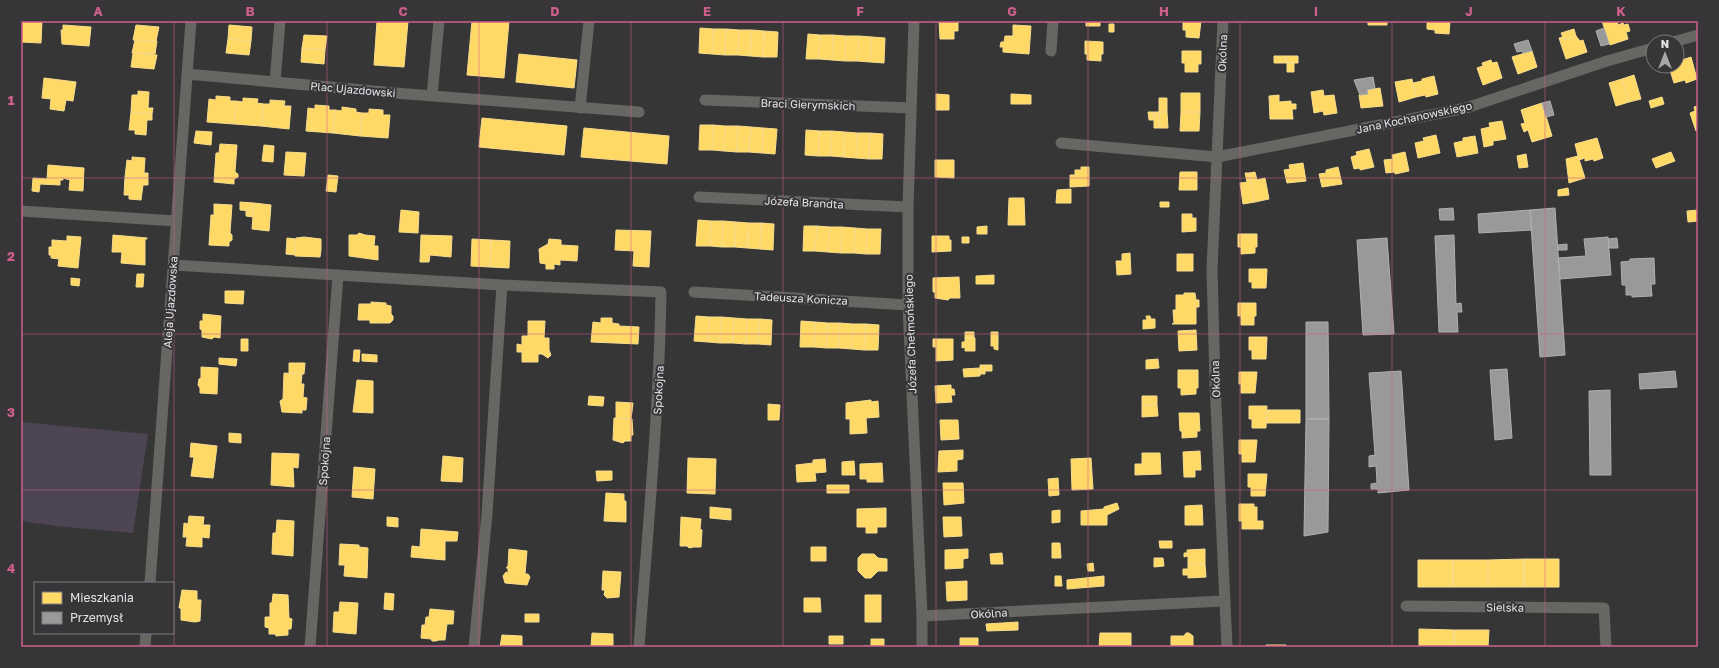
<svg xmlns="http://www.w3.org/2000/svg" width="1719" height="668" viewBox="0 0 1719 668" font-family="'Golos Text',sans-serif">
<rect width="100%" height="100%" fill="#373637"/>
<path fill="#4e4554" d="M21,422L148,434L133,533L56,526L21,521Z"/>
<path fill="#ffd966" stroke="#f7dc8c" d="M21,21H42L41,43L21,42Z
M377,21H408L404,67L374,65Z
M472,21H509L504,78L467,75Z
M939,21H958V31H954V39H940Z
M1086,21H1100V26H1086Z
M1183,21H1201L1199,38L1186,37V30H1183Z
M1360,21H1387V25H1368V22Z
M1427,21H1450L1449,34L1435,33V30L1427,29Z
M1602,21H1617L1618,25L1623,23L1624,25L1628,24L1630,31L1626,32L1628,39L1610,45Z
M1109,24H1114V32H1109Z
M63,25L91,27L89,46L62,44L61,30H63Z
M136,25L159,27L156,41L133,40Z
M229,25L252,27L251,41L228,39Z
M1013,25L1031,26L1029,54L1003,52V47H1000L1001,42H1004L1005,36H1013Z
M700,28L713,29L712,54L699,53Z
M713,29H726L725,55L712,54Z
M726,29L739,30L738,55H725Z
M1574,29L1576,36L1564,40L1561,33Z
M739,30H752L750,56L738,55Z
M752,30L764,31L763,57L750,56Z
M764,31L778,32L777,57H763Z
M808,34L820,35L819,59H806Z
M304,35L327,36L325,50L302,48Z
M820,35H833L832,60L819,59Z
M833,35L846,36L845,61L832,60Z
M846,36H859L857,61H845Z
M859,36L872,37L870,62L857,61Z
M1576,36L1580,41L1583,40L1587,52L1566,59L1559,38L1563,37L1564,40Z
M872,37L885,38L884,63L870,62Z
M228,39L251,41L249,55L226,53Z
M135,40L157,41L155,54L132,53Z
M1085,41L1103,42V54H1101V61L1087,60V54H1085Z
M302,48L325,50L324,64L301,62Z
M1182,51H1201V64H1198V72H1185V63H1182Z
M1532,51L1537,67L1518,74L1512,57Z
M133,53L157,55L154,69L131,67Z
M519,54L577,60L574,88L516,82Z
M1274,56H1286V63H1274Z
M1286,56H1298V63H1286Z
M1691,57L1697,79L1686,83L1685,80L1674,83L1669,67L1677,66V64L1680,63L1679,61Z
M1491,60L1492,63L1497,62L1502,78L1483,85L1477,68L1483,66L1482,63Z
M1287,63H1294V72H1287Z
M1634,75L1641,99L1629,102L1622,79Z
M1434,76L1438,94L1426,97L1425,95L1416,97L1413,83L1422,81V79Z
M44,78L76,82L73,101L66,100L64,111L50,109L51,99L42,98Z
M1412,79L1416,97L1399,102L1395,82Z
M1622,79L1629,102L1616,106L1609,83Z
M1380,88L1383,106L1361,108L1359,95L1368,94L1367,90Z
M1323,90L1324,96L1334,95L1337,113L1324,115L1323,111L1314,113L1311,92Z
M138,91L149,92L148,108H153L152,114L131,112L132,95H138Z
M1181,93H1200V112H1181Z
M936,94L949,95V110H936Z
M1011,94L1031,95V104H1011Z
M1279,95V102L1291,101V104H1296V109H1292L1293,119H1270L1269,96Z
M216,96L230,97V101H236L234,124L207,122L209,99L216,100Z
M1662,97L1664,104L1651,108L1649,101Z
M243,98L258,99L257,103L264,104L261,126L234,124L236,101L243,102Z
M1159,98H1167V112H1159Z
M270,100L285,101L284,106H291L289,129L261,126L264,104H270Z
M1542,103L1552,136L1532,142L1528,130L1524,132L1521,124L1525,123L1521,110Z
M315,105L329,106V110H335L333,133L306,131L308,108L315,109Z
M1698,106V130L1696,131L1690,113L1695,111L1694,107Z
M342,107L356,109V112L362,113L360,136L333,133L335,110L342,111Z
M369,109L383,110V115H390L388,138L360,136L362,113H369Z
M131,112L152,114V120H147L146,135L135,134V130H129Z
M1148,112H1154V120H1149Z
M1154,112H1159L1160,128H1154Z
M1159,112H1167L1168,128H1160Z
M1181,112H1200L1199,131H1180Z
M482,118L567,126L564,155L479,147Z
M1502,121L1506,139L1493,141V145L1484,147L1481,129L1490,127L1489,123Z
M700,125H713L712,150H699Z
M713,125L725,126L724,151L712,150Z
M725,126H738L737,152L724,151Z
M738,126L751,127L749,152H737Z
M751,127L763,128L762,153L749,152Z
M584,128L669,136L667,164L581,157Z
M763,128L777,129L775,154L762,153Z
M806,130L820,131L818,156L805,155Z
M196,131L212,132L211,145L194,143Z
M820,131H832L831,156H818Z
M832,131L845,132L843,157L831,156Z
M845,132L857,133L856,158L843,157Z
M857,133H870L869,159L856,158Z
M870,133L883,134L882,159H869Z
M1436,135L1440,153L1418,158L1415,143L1424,141L1423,138Z
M1475,136L1478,153L1457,157L1454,143L1463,141V138Z
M1597,138L1603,158L1594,161L1593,159L1585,161V158L1579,160L1575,144Z
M220,144L237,145L235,172L238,174V177L234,179V184L214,182L216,153H219Z
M264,145L274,146L273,162L262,161Z
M1369,149L1374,167L1360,170V168L1354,169L1351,157L1357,155L1356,152Z
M286,152L306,153L304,176L284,175Z
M1405,152L1409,171L1395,174V172L1386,173L1384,160L1393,159L1392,155Z
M1671,152L1675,161L1656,168L1652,159Z
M1526,154L1528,167L1519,168L1517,156Z
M1578,156L1585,178L1569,183L1566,159Z
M132,157L145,158L144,173H148V179L125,177L127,160L132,161Z
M935,160H954V178L935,177Z
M1303,163L1306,181L1287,183L1284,170L1290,169L1289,165Z
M48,165L84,168L83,191L69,190L70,180L63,178V180H60V185L40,184L39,192L32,191L33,178L47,179Z
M1081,167H1089V186L1070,187V175H1075V170H1081Z
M1338,167L1342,184L1322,187L1319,174L1326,173V170Z
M1180,172H1197V190H1179Z
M1255,172L1257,180L1265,178L1269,199L1255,202L1249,173Z
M1245,173H1249L1255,202L1243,204L1240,183L1247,182Z
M328,175L338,176L336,192L326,191Z
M125,177L148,179V185H143L141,200L129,199V195H124Z
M1568,188L1569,195L1558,196V190Z
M1071,189V203H1056L1057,190Z
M1009,198H1024L1025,225H1008Z
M240,202L254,203L253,211L240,210Z
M1160,202H1169V207H1160Z
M254,203L271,205L269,231L252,229Z
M214,204L232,205L230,233L232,235V240L229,242V246L209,245L211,215H214Z
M246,210L253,211V217L246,216Z
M401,210L419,212L418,233L399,232Z
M1698,210V221L1688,222L1687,211Z
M1182,214H1192V218H1196V231L1182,232Z
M698,220L711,221L710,246H696Z
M711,221H723L722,247L710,246Z
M723,221L736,222L735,247H722Z
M736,222L749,223L747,248L735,247Z
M749,223H761L760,249L747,248Z
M761,223L774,224L773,250L760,249Z
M804,226H817L815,251H803Z
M817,226L830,227L828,252L815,251Z
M987,226V234H977V227Z
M830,227H842L841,253L828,252Z
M842,227L855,228L854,253H841Z
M855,228L867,229L866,254L854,253Z
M867,229H881L880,254H866Z
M616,230L651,231L649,267L633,266L634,251L615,250Z
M359,233L365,235L375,236L374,246H378V260L349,256V235H357Z
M1238,234H1257V247H1255V253L1241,254V247H1238Z
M113,235L147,238V239H145V265L121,263L122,252H112Z
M421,235L452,236L451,257L430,255L429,262H420Z
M67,236L81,237L78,268L58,266L59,259L51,258V255H49V247H52V240L67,241Z
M932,236H949V240H951V251L932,252Z
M304,237L321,239V250L320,257L295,256L296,238Z
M962,237H969V243H962Z
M287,238L296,239L295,255L286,254Z
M472,239L491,240L490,267L471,266Z
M549,239L561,240V245L578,246L577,261L560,260V265L554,264V269H546V264L540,263L539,249L548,244Z
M491,240L510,241L509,268L490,267Z
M1130,253L1131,274L1117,275L1116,261H1122V254Z
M1177,254H1193V271H1177Z
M1249,269H1267L1266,288H1252V282H1249Z
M137,274H144L143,287H136Z
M994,275V284H976V276Z
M959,277L960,298H950L948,300L935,298V292H933V278Z
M71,278L80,279L79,286L71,285Z
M225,291H244L243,304L225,303Z
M1184,293H1195L1196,300H1199V307H1196V324H1172L1174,323L1173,310H1176V295H1184Z
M371,302L386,303V305L391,306V314L393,316V320L390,323H370V320H358L359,304H371Z
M1238,303H1256V316H1254V325H1241V316H1238Z
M203,314L221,316L220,338L214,337L212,339L202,337V330L200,329V321H203Z
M696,316L709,317L708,342L694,341Z
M1146,316H1150L1151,319H1155V328L1143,329V320H1147Z
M709,317H721L720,343L708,342Z
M721,317L734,318L733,343H720Z
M601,318H612V323L619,324V326L639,327L638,344L591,342L593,322L601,323Z
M734,318L747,319L746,344L733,343Z
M747,319H760L758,344H746Z
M760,319L772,320L771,345L758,344Z
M528,321H545L544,338H549V350L551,355L548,358L542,354H538V362H522V352H517V344L522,345V336H528Z
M801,321L815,322L814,347H800Z
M815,322L828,323L826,348L814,347Z
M828,323H840L839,348H826Z
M840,323L853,324L852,349L839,348Z
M853,324H866L864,350L852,349Z
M866,324L879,325L878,350H864Z
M1196,330L1197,350L1179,351L1178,331Z
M965,332H974V338H965Z
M991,332H998V350L994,349V346H991Z
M1249,337H1267L1266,359H1252V350H1249Z
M965,338H975V351H965V347L962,348V342H965Z
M241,339H248V351H241Z
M933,339H953V360L936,361V347H933Z
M354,350H360L359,362L353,361Z
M362,354L377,355V362L362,361Z
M219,358L237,359L236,366L219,364Z
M1158,359L1159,368L1146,369V360Z
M289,363H305L304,374L289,373Z
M980,365H985V374H980Z
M985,365H992V371H985Z
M201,367L218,368L217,394L200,393V388L198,385L199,379L201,378Z
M980,368V376L964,377L963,369Z
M1178,370H1198V388H1196V394L1181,395V388H1178Z
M1239,372H1257L1255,393H1241V384H1239Z
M284,373L302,374L301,384H304L303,397L307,398L306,410H302V413L282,412L280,401L283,399Z
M357,380L373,381V413L353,412Z
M951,385V389H954L955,395H951L952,402L936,403L935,386Z
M589,396L604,397L603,406L588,405Z
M1142,396H1157V405H1142Z
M871,400V402L878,401L879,417L866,418L867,433L850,434V419H846V403Z
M616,402L633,403L631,419L616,418Z
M768,404L780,405L779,420H768Z
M1142,405H1157L1158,416L1142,417Z
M1249,406H1267L1266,428H1252V419H1249Z
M1267,410H1300V423H1266V419H1267Z
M1179,413H1199L1200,431H1197V437L1182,438V431H1180Z
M614,418L632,419L633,435H631V441H625L623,443L613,440Z
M940,420H958L959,439L941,440Z
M229,433L241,434V443L229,442Z
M1239,440H1257L1255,462H1242V454H1239Z
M191,443L217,446L213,478L191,476L194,457H190Z
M963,450V459L957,460V471L938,472L939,451Z
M1200,451L1201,470H1195V477H1184L1183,452Z
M272,453L299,454L298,468L293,467L294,487L271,485Z
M1142,453H1160L1161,474L1135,475V464H1142Z
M443,456L463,458L462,482L441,481Z
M688,458L716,459L715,494L687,493Z
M1091,458L1093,489L1072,490L1071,459Z
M825,459L826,472L815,473L816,481L797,482L796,465L813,463V460Z
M854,461L855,475H842V462Z
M882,463L883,482H867V479H860V464Z
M354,467L375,469L373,499L352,497Z
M596,471H612V480L597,481Z
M1248,474H1267L1265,496H1251V487H1248Z
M1058,478L1059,495L1049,496L1048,479Z
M943,483H963L964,503L944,505Z
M827,485H849V493H827Z
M606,493L624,494V501H626V522L604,521Z
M1117,503L1119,509L1107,515V525H1081V511L1104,509V507Z
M1239,504H1254V507H1257V521H1263V529H1242V521H1239Z
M1202,505L1203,525H1185V506Z
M710,507L731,509V520L710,518Z
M886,508V527H877V533H866V527H857V509Z
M1060,510V522L1052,523V511Z
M189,516L204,517L203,525H210L209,538L202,537V547L186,546L187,537H183L184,523L188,524Z
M387,517L398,518V527L387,526Z
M681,517L701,519L700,529L702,530L701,547H694L689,548L687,546H680Z
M943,517H961L962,536L944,537Z
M277,520L294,521L293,556L272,554L273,533H276Z
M421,529L458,532L457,541H445V560L411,557L412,546L420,547Z
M1159,541H1172V548H1160Z
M1052,543H1060L1061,558H1052Z
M340,544L359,545V547L368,548L367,578L344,576L345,565H339Z
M811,547H826V561H811Z
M509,549L527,551L525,574H528L530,577L527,585L505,583L503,576L506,572L508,573V568H506L508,566Z
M968,549V558L963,559V568L945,569V550Z
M1205,549V564L1188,565V556L1184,557V553H1187V550Z
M1002,553L1003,564H991L990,554Z
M862,554H874L878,558L887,559V571H878L871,578H865L858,571V558Z
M1154,558H1163L1164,566L1154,567Z
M1524,559H1559V587H1524Z
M1524,559V587H1488V560Z
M1418,560H1453V587H1418Z
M1453,560H1488V587H1453Z
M1093,563L1094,571H1088L1087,564Z
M1205,564L1206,577L1188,578V575H1183V569H1188V565Z
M603,571L621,572L619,597L607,598L604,595L605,590H602Z
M1055,576H1061L1062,586H1055Z
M1104,576V586L1067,589V580Z
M967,581V600L947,601L946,582Z
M182,590L197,591V600H201L200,621L195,622L181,620V608H179Z
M385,593L394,594L393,610L384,609Z
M273,594L288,595L289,618L292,619L291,629H288V635L276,636L275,634H269V628L265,627V617H270V603H272Z
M865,595H881V622H865Z
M804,598H820L821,612H804Z
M340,602L358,603L356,634L333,632L334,612H339Z
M430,609L454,611L453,624H447L445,640H439L436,641H432L431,639L421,638L422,625H425L426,617H429Z
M525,614H539V622H525Z
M1018,622V630L987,631L986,624Z
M1419,629L1454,630V647H1419Z
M1454,630H1489L1488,647H1454Z
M592,633L613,634V647H591Z
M1100,633H1131V647H1099Z
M1186,633H1189L1193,636V646L1171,647V636H1184Z
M502,635L522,636V647H500Z
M829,636H843V644H829Z
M960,638H978V647H960Z
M871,639H884V647H864V646H871Z
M1266,645H1286V647H1266Z"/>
<path fill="#999" stroke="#b0afb0" d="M1604,28L1609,44L1601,46L1596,31Z
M1528,40L1532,51L1523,53L1522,51L1517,52L1514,44Z
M1373,77L1375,88L1367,90L1368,94L1360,95L1354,80Z
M1550,101L1554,115L1546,117L1542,103Z
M1453,208L1454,220H1440L1439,209Z
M1555,208L1565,355L1540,357L1530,210Z
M1530,210L1532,230L1479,233L1478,214Z
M1454,235L1456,304L1461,303L1462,312H1457L1458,332H1439L1435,236Z
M1608,237L1611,275L1560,279L1558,258L1586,256L1584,239Z
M1387,238L1394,334L1363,335L1357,240Z
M1617,238L1618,248H1609L1608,239Z
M1567,244V250H1558V245Z
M1654,258L1655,284H1651L1652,296L1632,297V295H1626V285H1622L1621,262L1630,261V259Z
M1306,322H1328L1329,419H1306Z
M1507,369L1512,438L1495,440L1490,370Z
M1401,371L1409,490L1378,493V489H1371V484L1377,483L1376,466L1369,467V456L1375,455L1369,373Z
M1675,371L1677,387L1640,389L1639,374Z
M1610,390L1611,475H1590L1589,391Z
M1306,419H1329L1328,532L1304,536Z"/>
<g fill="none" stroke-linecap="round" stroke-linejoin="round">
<path stroke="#676662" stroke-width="11" d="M914,21L908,207V305L922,616V647
M1223,21L1212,269L1215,383L1227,647
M1673,42L1698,35
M1051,51L1053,21
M187,74L395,93L639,112
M275,82L280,21
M432,96L439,21
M705,100L911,108
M580,108L589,21
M1061,143L1217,157L1466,108L1607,61L1653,48
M699,197L908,207
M21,211L176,221
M173,265L502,285L661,292C659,410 648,529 639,647
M694,292L908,305
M150,583L191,21
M1406,606L1604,608L1606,647
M922,616L1224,601
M145,647L146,633
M310,647L338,275
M474,647L487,514L502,285"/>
</g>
<path fill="none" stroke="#ce5f8c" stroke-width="1" stroke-opacity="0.55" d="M174,21V647M327,21V647M479,21V647M631,21V647M783,21V647M936,21V647M1088,21V647M1240,21V647M1392,21V647M1545,21V647M21,178H1698M21,334H1698M21,490H1698"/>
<g text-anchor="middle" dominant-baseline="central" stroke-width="4" stroke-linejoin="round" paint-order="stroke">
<g font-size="11" fill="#e5e3e6" stroke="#373538">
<text transform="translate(1222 53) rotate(-88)">Okólna</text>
<text transform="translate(353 89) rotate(5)">Plac Ujazdowski</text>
<text transform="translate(808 104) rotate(2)">Braci Gierymskich</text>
<text transform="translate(1414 117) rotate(-12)">Jana Kochanowskiego</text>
<text transform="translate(804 202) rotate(3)">Józefa Brandta</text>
<text transform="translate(801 298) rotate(3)">Tadeusza Konicza</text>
<text transform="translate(170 302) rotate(-86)">Aleja Ujazdowska</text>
<text transform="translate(910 334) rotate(-92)">Józefa Chełmońskiego</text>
<text transform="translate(1215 379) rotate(-92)">Okólna</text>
<text transform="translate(658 390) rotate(-87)">Spokojna</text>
<text transform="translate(324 461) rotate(-86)">Spokojna</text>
<text transform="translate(1505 607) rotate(1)">Sielska</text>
<text transform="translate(989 613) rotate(-3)">Okólna</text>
</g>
</g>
<rect width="1719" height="668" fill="none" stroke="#373538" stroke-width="44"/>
<rect x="34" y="582" width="140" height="52" fill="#373538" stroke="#7d7b7e"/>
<rect x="42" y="592" width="20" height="12" fill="#ffd966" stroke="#7d7b7e"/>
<text x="70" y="602" font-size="12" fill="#e5e3e6">Mieszkania</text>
<rect x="42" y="612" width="20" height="12" fill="#999999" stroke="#7d7b7e"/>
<text x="70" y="622" font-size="12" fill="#e5e3e6">Przemysł</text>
<g transform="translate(1665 54)"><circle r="19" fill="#373538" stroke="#7d7b7e"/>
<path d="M0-3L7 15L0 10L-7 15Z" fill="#a8a6a9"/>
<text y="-6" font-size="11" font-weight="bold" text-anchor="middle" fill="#e5e3e6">N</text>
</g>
<rect x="22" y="22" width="1675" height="624" fill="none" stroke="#ce5f8c" stroke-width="1.5"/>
<g font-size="13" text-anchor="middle" font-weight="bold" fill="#ce5f8c">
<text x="98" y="16">A</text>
<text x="250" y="16">B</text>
<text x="403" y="16">C</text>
<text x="555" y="16">D</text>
<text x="707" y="16">E</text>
<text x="860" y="16">F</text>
<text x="1012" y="16">G</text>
<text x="1164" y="16">H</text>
<text x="1316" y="16">I</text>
<text x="1469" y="16">J</text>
<text x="1621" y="16">K</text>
<text x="11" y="105">1</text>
<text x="11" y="261">2</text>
<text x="11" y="417">3</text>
<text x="11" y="573">4</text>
</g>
</svg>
